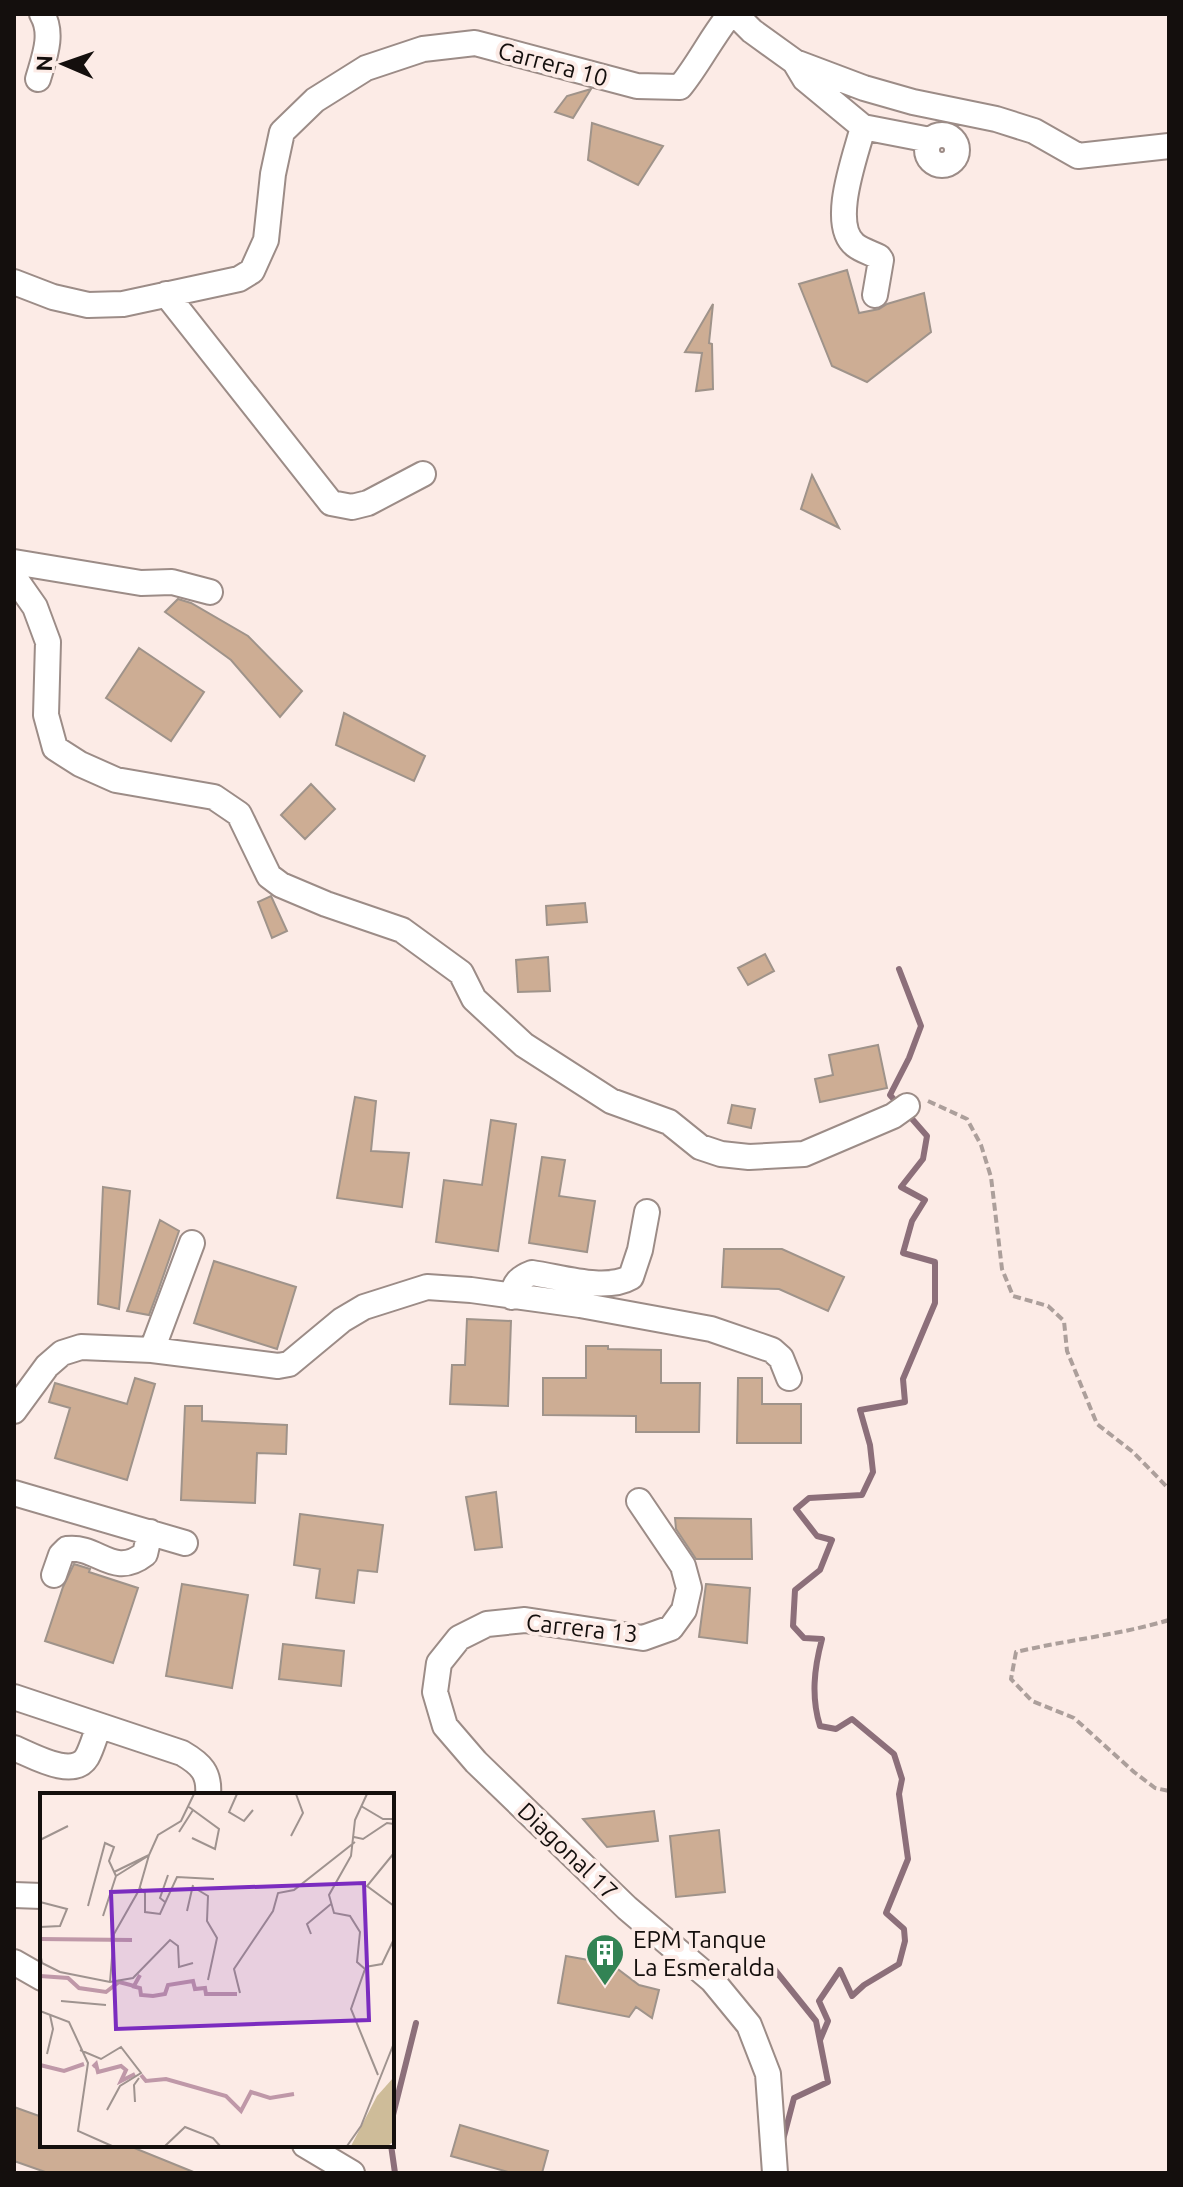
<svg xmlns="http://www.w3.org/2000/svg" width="1183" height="2187" viewBox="0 0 1183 2187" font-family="Ubuntu,sans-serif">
<rect width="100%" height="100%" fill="#fcebe6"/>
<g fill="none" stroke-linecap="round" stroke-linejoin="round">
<path stroke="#8c6f7a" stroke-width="6" d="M898,1104L890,1095L909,1058L921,1026L899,969
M726,1968L771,1965L816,2021L828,2082L794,2098L783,2140
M820,2040L828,2021L819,2001L840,1970L852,1996L864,1985L899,1964L905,1941L904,1929L886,1913L908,1859L899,1794L902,1779L894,1754L852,1719L836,1729L820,1726C811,1697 814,1669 822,1639L804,1638L793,1626L795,1590L820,1570L832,1540L817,1536L796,1509L809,1498L862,1495L873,1472L870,1445L860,1410L905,1402L903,1379L935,1303V1262L903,1253L912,1221L925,1200L901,1187L923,1159L927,1136L906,1112
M392,2119L416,2023
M391,2145L395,2173"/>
</g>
<path fill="#cdad94" stroke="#9f938a" stroke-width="2" d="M591,89L573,118L555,112L567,96Z
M592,123L663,146L638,185L588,160Z
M847,270L859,313L879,309L887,304L924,293L931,332L867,382L832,366L799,284Z
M713,304L709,343L712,344L713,389L696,391L702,353L685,352Z
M812,475L839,528L801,509Z
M178,599L191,603L248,636L302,691L280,717L231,660L165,612Z
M139,648L204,692L171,741L106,698Z
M344,713L425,756L414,781L336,745Z
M311,784L335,809L305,839L281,815Z
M271,896L287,931L272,938L258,902Z
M585,903L587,922L547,925L546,906Z
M765,954L774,971L748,985L738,968Z
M548,957L550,991L518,992L516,960Z
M878,1045L887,1088L820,1102L815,1079L833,1075L829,1055Z
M355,1097L376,1101L371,1151L409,1153L402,1207L337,1198Z
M732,1105L755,1109L751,1128L728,1123Z
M491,1120L516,1124L498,1251L436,1242L444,1180L482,1185Z
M542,1157L565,1160L559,1196L595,1201L587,1252L529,1243Z
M103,1187L130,1191L119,1309L98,1304Z
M160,1220L179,1231L158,1291L149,1315L127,1311Z
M724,1249H782L844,1277L828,1311L779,1289L722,1287Z
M214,1261L296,1287L277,1349L194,1323Z
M467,1319L511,1321L508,1406L450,1404L452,1365H465Z
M586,1346H608V1349L661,1350V1383H700L699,1432H636V1416L543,1415V1378H586Z
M135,1378L155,1384L127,1480L55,1458L70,1408L49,1402L55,1383L127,1404Z
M738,1378H762V1404H801V1443H737Z
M185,1406H202V1421L287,1425L286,1454L257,1453L255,1503L181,1500Z
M496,1492L502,1547L475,1550L466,1497Z
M300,1514L383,1525L377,1572L358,1570L354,1603L316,1598L320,1569L294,1565Z
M675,1518L751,1519L752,1559H696L676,1529Z
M74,1564L90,1569L89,1572L138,1588L113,1663L45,1641L63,1587Z
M182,1584L248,1595L232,1688L166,1676Z
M706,1584L750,1588L747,1643L699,1637Z
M283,1644L344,1651L341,1686L279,1679Z
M654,1811L658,1841L607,1847L583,1819Z
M719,1830L725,1892L676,1897L670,1836Z
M566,1956L611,1964L639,1985L659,1990L652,2018L636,2007L629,2017L558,2003Z
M14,2107L42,2117V2145H127L196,2173H48L14,2161Z
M460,2125L548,2151L542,2173H512L451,2156Z"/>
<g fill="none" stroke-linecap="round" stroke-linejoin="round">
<defs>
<path id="minor" d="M796,64L805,79L863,127L930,140
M38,79C44,58 54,34 42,14
M863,127C856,155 829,224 855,245C861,250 871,253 879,257L881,260L875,295
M927 150a15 15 0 1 1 30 0a15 15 0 1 1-30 0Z
M14,282L53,297L88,305L123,304L239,279L252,271L266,240L273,174L282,132L315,100L366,68L423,49L475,43L637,86L680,87C698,65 710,40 728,17L740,19L752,31L795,62L864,88L913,102L996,119L1034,131L1078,156L1169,146
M166,294L331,503L352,507L368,503L423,474
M14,562L141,583L172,582L210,592
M14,577L35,607L48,642L46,715L55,748L80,764L116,780L214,797L239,814L269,876L281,885L326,904L402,930L461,973L474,999L524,1045L611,1101L669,1122L700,1147L721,1154L749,1157L804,1154L893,1116L907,1106
M512,1297C514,1283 519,1278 532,1273C561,1277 605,1292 631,1277L640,1250L647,1212
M152,1350L192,1243
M14,1411L47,1366L62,1353L81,1347L152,1350L278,1366L289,1364L342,1320L364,1307L427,1287L471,1290L580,1305L711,1329L772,1350L781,1358L789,1378
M14,1493L185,1543
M639,1501L683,1566L689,1588L684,1610L671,1628L643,1638L525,1620L487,1624L459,1638L439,1663L435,1692L445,1726L476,1762L627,1908L712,1980L749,2025L768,2074L775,2173
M54,1575L61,1555L67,1549C98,1545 113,1579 145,1554L150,1532
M14,1697L182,1753C201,1764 210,1773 208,1795
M14,1748C32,1755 73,1780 87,1757C92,1748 95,1736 99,1726
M14,1895L42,1896
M14,1962L42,1978
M305,2145L352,2173"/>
</defs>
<use href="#minor" stroke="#9c8c87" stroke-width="28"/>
<path stroke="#ac9f9b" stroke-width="4" stroke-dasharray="8 4" stroke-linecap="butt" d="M928,1101L967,1119L981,1145L991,1177L1002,1269L1013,1296L1048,1306L1064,1321L1067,1351L1097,1424L1133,1452L1169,1489
M1169,1620C1119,1635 1067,1640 1016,1652L1011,1679L1032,1701L1074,1718L1134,1772L1155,1788L1169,1791"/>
<use href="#minor" stroke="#fff" stroke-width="24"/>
</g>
<defs>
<symbol id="building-pin" viewBox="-11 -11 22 30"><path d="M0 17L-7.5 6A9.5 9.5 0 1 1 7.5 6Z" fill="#328354" stroke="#fcebe6"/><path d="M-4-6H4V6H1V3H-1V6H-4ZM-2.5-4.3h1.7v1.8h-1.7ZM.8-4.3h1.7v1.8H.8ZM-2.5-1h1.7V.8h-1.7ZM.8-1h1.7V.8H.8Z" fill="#fff"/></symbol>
</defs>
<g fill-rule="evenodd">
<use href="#building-pin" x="583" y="1931" width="44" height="60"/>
</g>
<g text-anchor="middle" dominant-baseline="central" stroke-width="8" stroke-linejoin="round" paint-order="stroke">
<g font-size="24" fill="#140f0d" stroke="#fcebe6">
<text transform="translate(553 64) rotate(15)">Carrera 10</text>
<text transform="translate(582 1628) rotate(6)">Carrera 13</text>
<text transform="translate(568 1851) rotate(44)">Diagonal 17</text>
</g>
<g font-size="24" fill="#140f0d" stroke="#fcebe6" text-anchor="start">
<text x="633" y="1939">EPM Tanque<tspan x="633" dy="28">La Esmeralda</tspan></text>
</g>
</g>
<g transform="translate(40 1793)">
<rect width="354" height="354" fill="#fcebe6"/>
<path d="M354,284V348L348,353H311L337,303Z" fill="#cebc99"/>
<path fill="none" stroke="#bf98a8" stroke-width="4" d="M0,146L92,147M0,183L28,185L39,195L66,199L79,189L94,193L100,182M92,193L100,195L101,202L113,203L125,201L128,192L153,188L155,196L165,195L166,201H197M0,272L24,278L44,271M53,274L56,271L58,279L81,273L86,277L81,288L95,281M101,282L106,288L126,286L186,303L201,318L211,299L230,305L254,301"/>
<path fill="none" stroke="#9f938f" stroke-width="2" d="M197,1L189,19L204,28L213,17M327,1L315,27L311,63L289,102L294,120L310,123L320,139L317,169L325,176L311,216L338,282M321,13L343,26H354M149,14L179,36L175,56L152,45M139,39L153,17M251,43L263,20L256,1M314,44L323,46L347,30L354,31M0,47L28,33M354,60L327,93L354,113M74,79L109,62M76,83L108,63M153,94L168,103L167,128L177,145L168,187M100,95L105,100V119L120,121L137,84L174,86M0,109L27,116L20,133L0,134M125,109L120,105L128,82M48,113L65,50L74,54L69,68L76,83M147,118L153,92M63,123L76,83M271,141L267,131L291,111M0,160L2,170L20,179L70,189L93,185L130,147L138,153L139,174L153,170M325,174L342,171L354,146M70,189L74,141L99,97L109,62L118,42L141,28L154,1M200,200L194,176L233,118L238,100L254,97L315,49M21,208L66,212M0,218L29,229L48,270L38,338L72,353M40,257L61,266L81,254L101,280L80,293L67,317M7,261L13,236L10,222M95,309L94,292L99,285M125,353L145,334L173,345L180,353M307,353L321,333L354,250"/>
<path fill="#7b2cbf" fill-opacity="0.15" stroke="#7b2cbf" stroke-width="4" d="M324,90L329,227L76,236L71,99Z"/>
<rect width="354" height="354" fill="none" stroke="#140f0d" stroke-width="4"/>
</g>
<rect width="1183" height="2187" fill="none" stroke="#140f0d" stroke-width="32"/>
<g transform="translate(64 64) rotate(272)" stroke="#fcebe6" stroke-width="6" paint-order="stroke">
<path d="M0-6L14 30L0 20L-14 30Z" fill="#140f0d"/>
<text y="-12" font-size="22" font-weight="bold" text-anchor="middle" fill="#140f0d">N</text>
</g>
</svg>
